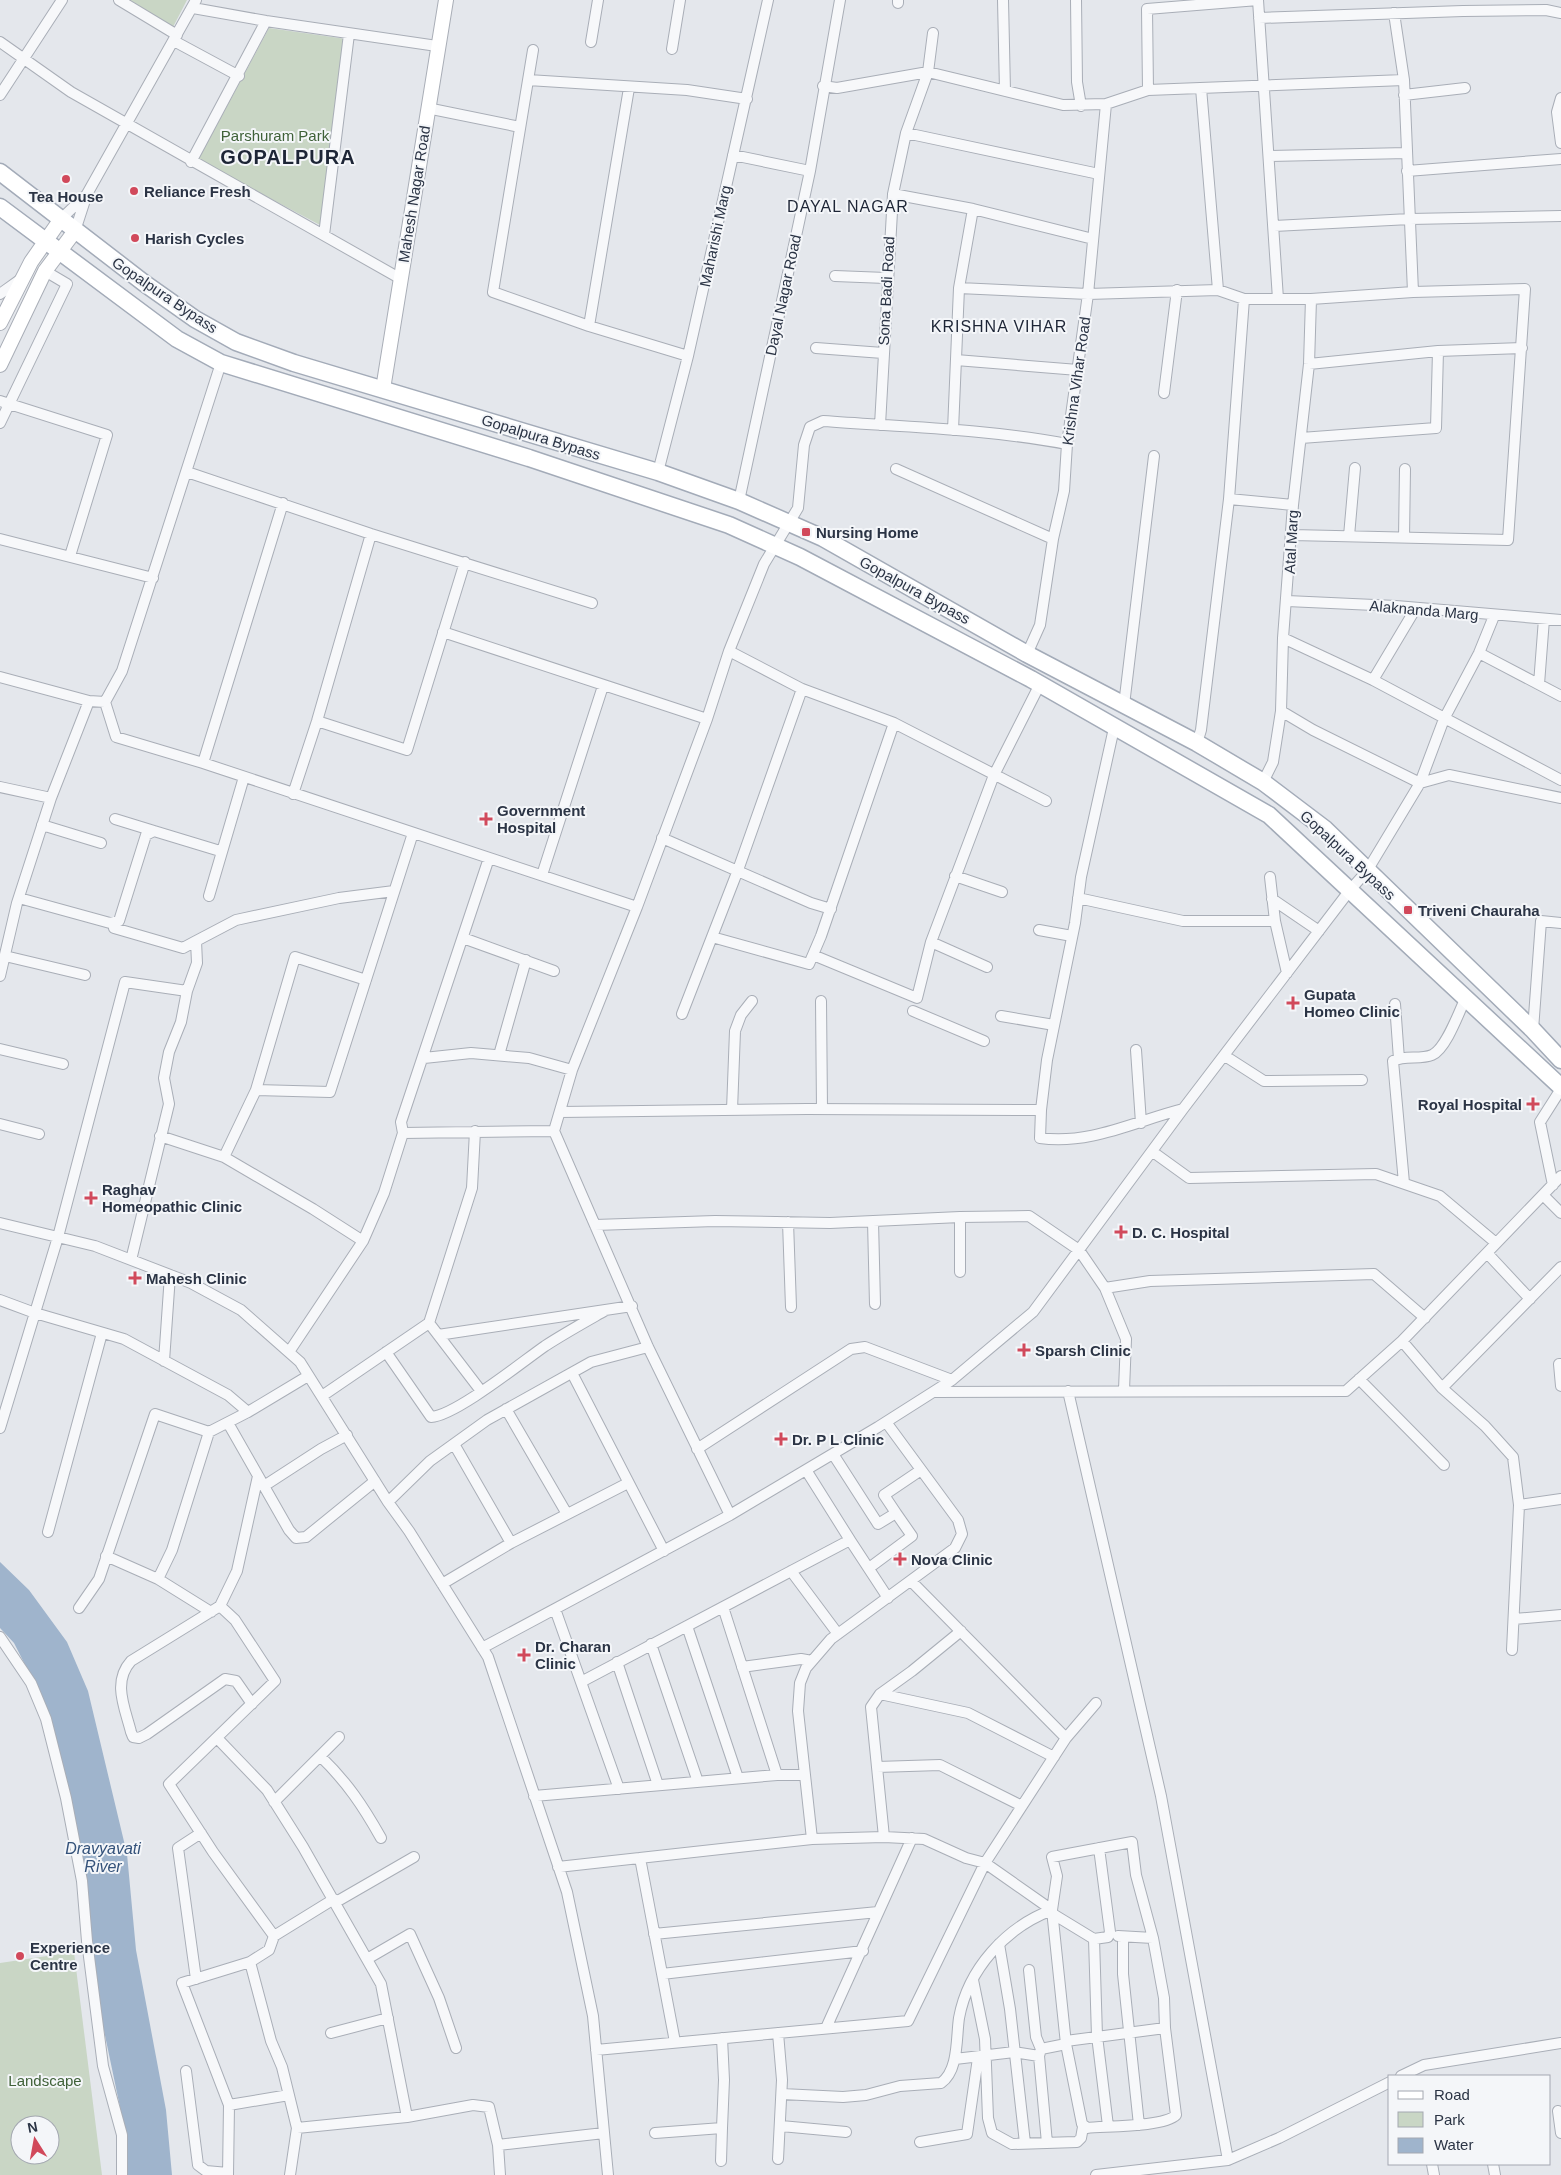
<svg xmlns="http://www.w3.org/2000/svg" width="1561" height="2175" viewBox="0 0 1561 2175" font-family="Helvetica,sans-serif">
<rect width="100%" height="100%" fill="#e4e7ec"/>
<path fill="#c9d6c5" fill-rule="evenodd" d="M130,0H187L173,27Z
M269,28L346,39L320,225L198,160Z
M74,1952L102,2175H0V1963ZM20,2125H50V2155H20Z"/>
<path fill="#9fb4cc" d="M0,1562L29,1590L67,1642L88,1691L127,1854L136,1950L166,2110L172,2175H126L120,2107L94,1983L78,1857L42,1698L14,1643L0,1628Z"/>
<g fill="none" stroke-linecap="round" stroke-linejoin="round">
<defs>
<path id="street" d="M119,0L177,35
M1003,0L1005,91
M1076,0L1077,82L1081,106
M1258,0L1278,299
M898,3V0
M193,8L266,21L437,46
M1394,13L1404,80L1413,292
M1259,18L1463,11L1546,10L1561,13
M174,41L239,76
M0,42L71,92L401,279
M591,42L598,0
M672,49L680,0
M533,50L493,292L589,326L688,356
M528,80L687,90L747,99
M823,86L837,88L928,72L1063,105L1106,104L1148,90L1404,80
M1201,88L1218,290
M1148,90L1147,9L1258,0
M0,95L62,0
M1404,95L1465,88
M1561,98L1557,112L1561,143
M427,108L520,127
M906,133L1099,174
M733,155L810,171
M1270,156L1407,153
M191,162L266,21
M1407,171L1561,159
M893,194L973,209L1093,239
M61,219L85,196
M1274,226L1410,219L1561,216
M75,231L87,194L196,0
M324,235L349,34
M835,276L886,278
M959,288L1088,294L1218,290L1244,299H1311L1413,292L1525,289L1508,540L1292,535
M0,294L21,279
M589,326L629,88
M816,348L883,353
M956,360L1078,370
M221,363L122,671L105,702L116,737L203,763L637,907
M1309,364L1438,351L1522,348
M1164,393L1177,290
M0,401L107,435L70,556
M0,423L67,284L45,271
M880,425L893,194L906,133L928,72L933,33
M953,430L959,288L973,209
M1301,438L1436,428L1438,351
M896,469L1053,539
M187,472L371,534L592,603
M658,472L688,356L768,0
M1229,499L1293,505
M739,501L810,171L840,0
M1349,536L1355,468
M1404,538L1405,469
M0,539L153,578
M1287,601L1396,606L1561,620
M443,632L707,719
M1283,638L1373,680L1561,780
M1479,653L1561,696
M1027,654L1040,625L1053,539L1064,491L1067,444L1088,294L1106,104
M0,677L89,701L105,702
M1373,680L1416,608
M1539,684L1544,619
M1124,705L1154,456
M1281,711L1313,730L1420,783L1444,719L1479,653L1494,616
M317,721L407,750L465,562
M894,723L1046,801
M1114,728L1081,877L1075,923L1047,1060L1041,1110L1040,1138C1091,1145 1135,1121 1183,1109
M1197,743L1201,730L1229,499L1244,299
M203,763L283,503
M1263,782L1273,762L1281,711L1283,638L1293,505L1309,364L1311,299
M0,787L51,798
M293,794L317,721L371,534
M115,819L154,831
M42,825L101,843
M662,838L811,903L831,909
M542,875L603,686
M955,876L1002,892
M1270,877L1275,921
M209,896L244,777
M19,898L110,923L119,921L146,835L154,831L220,851
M1078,898L1183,921H1275L1287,973
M1272,899L1319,931
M114,928L183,948L196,941
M1039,930L1072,936
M712,937L809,964L821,936L894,723L802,689L729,651
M463,938L554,971
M931,942L987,967
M813,955L917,998L931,942L994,775L1040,684
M5,956L85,975
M0,976L17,903L51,798L89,701
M821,1001L822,1109
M1395,1004L1399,1059
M913,1011L984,1041
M682,1014L738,870L802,689
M1001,1016L1054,1025
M1533,1030L1541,921L1561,923
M0,1049L63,1064
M1136,1050L1141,1123
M499,1055L526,960
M1225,1056L1264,1081L1362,1080
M424,1058L471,1053L529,1058L572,1070
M256,1090L330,1092L413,833
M732,1110L735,1031L741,1015L752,1001
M560,1112L807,1109L1041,1110
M0,1124L39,1134
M403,1133L554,1131
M160,1136L224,1157L313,1209L363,1241
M1153,1152L1189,1178L1376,1174L1440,1196L1496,1243
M224,1157L256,1090L295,957L366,980
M1404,1183L1393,1061C1405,1055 1420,1060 1432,1055C1446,1049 1459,1012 1466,997
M1553,1185L1540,1122L1561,1089
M1543,1195L1561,1213
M873,1221L875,1304
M788,1222L791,1307
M0,1223L95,1246L191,1283L241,1310L300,1362L388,1502L409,1531L488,1657L567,1892L593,2016L608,2175
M595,1225L715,1221L830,1223L960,1217L1029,1216L1079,1250L1105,1288L1126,1339L1124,1390
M1487,1253L1530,1299
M131,1260L169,1104L164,1078L169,1052L181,1022L187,991L197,963L196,941L236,920L339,898L394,891
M960,1272V1217
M1105,1288L1150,1281L1374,1274L1425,1318
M0,1300L35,1313L124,1339L228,1395L248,1412L308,1376
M429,1323L481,1391
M438,1335L632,1306
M1402,1341L1442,1388L1485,1426L1513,1457L1519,1505L1512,1650
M289,1352L363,1241L384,1193L403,1133L401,1122L489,858
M386,1352L431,1417C455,1416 522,1362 545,1346C565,1333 585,1322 606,1310
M164,1361L170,1275
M1561,1364H1559L1561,1386
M572,1373L664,1551
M1359,1379L1444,1465
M1442,1388L1561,1267
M1068,1391L1161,1796L1228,2160L1096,2175
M934,1392L1346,1391L1402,1341L1561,1176
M322,1396L429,1323L472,1188L475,1131
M506,1409L567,1514
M228,1423L289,1530L296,1538L306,1537L375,1481
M0,1428L58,1237L125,982L187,991
M454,1444L511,1543
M697,1449L851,1349L865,1347L952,1380
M833,1454L878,1524L896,1513L884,1495L921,1470
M258,1476L237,1571L220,1606L235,1620L275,1681L169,1784L213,1852L274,1936
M264,1486L321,1449L347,1435
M388,1502L430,1461L487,1420L591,1362L648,1347
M1519,1505L1561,1499
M730,1515L648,1347L554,1131L572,1070L637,907L707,719L729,651L764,564L798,508L804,445L810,427L823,421C905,427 987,429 1067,444
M48,1532L102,1333
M850,1540L888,1598
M106,1556L158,1579L211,1612
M869,1568L912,1536L896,1513
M791,1571L838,1634
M158,1579L172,1550L209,1432L248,1412
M911,1581L1066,1738
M442,1584L511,1543L628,1483
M220,1606L131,1661C112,1682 125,1708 131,1732L133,1737L139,1738L147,1734L225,1679L236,1681L252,1704
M723,1607L777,1775
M79,1608L99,1579L155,1414L209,1432
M555,1609L619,1789
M1514,1619L1561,1615
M687,1626L738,1778
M0,1637L31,1683L46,1719L66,1798L82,1881L87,1941L103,2066L122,2135V2175
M651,1644L698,1782
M482,1648L730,1515L878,1427L952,1380L1033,1312L1183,1109L1350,890L1367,871L1420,783L1449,775L1561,798
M617,1662L658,1785
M742,1667L801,1659L812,1661
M581,1682L850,1540L806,1470
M880,1694L968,1713L1054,1757
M217,1738L267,1790L303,1847L381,1984L407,2117
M320,1756C347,1782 363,1806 381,1838
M877,1767L940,1765L1022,1806
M534,1796L777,1775H805
M274,1802L339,1737
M884,1837L871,1707L880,1694L912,1671L961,1631
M812,1839L798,1711L800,1683L806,1668L831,1639L955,1548L962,1534L958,1520L886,1422
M1132,1842L1136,1875L1153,1938L1164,1998L1165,2028L1176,2115C1164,2127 1106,2126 1087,2128L1082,2124L1066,2044L1052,1910L1057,1876L1052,1857Z
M640,1858L675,2042
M558,1867L812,1839L884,1837L924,1839L966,1858L985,1863L1052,1910C1006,1927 968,1969 959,2018C956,2038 959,2070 941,2083L900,2086L866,2095L843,2097L782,2094
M336,1902L414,1857
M1053,1914L1094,1939L1108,1937L1110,1932L1099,1848
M654,1934L878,1912
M1118,1936L1153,1938
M1123,1937V1974L1139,2125
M1094,1939L1097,2036L1108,2126
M999,1944L1010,2009L1025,2143
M367,1959L410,1934L439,1998L456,2048
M1029,1970L1036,2037L1041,2049
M662,1974L863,1951
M196,1979L178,1848L201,1833
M973,1980L985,2039L988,2118L992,2133L1012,2144L1077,2142L1081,2138L1083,2127
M826,2028L912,1838
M331,2033L388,2018
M1066,2041L1165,2028
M596,2050L908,2021L985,1863L1066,1738L1096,1703
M1039,2056L1047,2143
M955,2059L1014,2052L1039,2056L1041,2049L1066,2044
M186,2071L198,2165L206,2171L228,2173
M1401,2076L1424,2065L1561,2043
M229,2105L289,2095
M1558,2111L1561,2133
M781,2126L846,2132
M297,2128L407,2117L473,2105L489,2107L498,2145L500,2175
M655,2133L722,2128L724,2080L722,2038
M920,2142L967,2134L978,2058
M498,2145L604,2133
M778,2159L782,2080L778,2033
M1228,2160L1279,2138L1390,2082
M721,2161L722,2128
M1432,2164L1434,2175
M1493,2164L1495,2175
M228,2175L229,2105L182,1983L250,1962
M290,2175L297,2128L282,2067L271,2041L250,1962L269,1950L274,1936L334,1899"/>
<path id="secondary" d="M0,323L31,262L61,219
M0,365L45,271L75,231
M383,389L446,0"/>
<path id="primary" d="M0,172L144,283L195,319L236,342L294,363L658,472L739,501L823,538L1027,654L1197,743L1263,782L1325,829L1533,1030L1561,1060
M0,207L177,339L221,363L529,458L729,525L800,557L1031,679L1269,815L1561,1087"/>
</defs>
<use href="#street" stroke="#a9aeb7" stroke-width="12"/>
<use href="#secondary" stroke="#a9aeb7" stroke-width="16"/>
<use href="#primary" stroke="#a3abb8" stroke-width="19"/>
<use href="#street" stroke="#f7f8fa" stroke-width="10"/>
<use href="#secondary" stroke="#fff" stroke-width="14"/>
<use href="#primary" stroke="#fff" stroke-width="16"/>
</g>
<g fill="#d1495b" stroke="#f4f6f9" stroke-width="2">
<circle cx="66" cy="179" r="5"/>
<circle cx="134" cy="191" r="5"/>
<circle cx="135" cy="238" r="5"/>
<rect x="801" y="527" width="10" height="10" rx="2.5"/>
<path d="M483.5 811.5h5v5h5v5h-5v5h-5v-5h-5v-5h5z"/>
<rect x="1403" y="905" width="10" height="10" rx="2.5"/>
<path d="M1290.5 995.5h5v5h5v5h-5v5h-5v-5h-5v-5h5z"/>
<path d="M1530.5 1096.5h5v5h5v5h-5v5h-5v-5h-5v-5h5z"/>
<path d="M88.5 1190.5h5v5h5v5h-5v5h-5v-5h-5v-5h5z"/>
<path d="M1118.5 1224.5h5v5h5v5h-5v5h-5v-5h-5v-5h5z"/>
<path d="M132.5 1270.5h5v5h5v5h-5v5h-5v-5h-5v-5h5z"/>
<path d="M1021.5 1342.5h5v5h5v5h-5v5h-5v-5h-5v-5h5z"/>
<path d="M778.5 1431.5h5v5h5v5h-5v5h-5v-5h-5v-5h5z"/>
<path d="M897.5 1551.5h5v5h5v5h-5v5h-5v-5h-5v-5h5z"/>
<path d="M521.5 1647.5h5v5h5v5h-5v5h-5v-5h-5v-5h5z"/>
<circle cx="20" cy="1956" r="5"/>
</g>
<g text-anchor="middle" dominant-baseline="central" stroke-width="4" stroke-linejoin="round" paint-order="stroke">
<g font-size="15" fill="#3f6138" stroke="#f4f6f9">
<text x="275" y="135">Parshuram Park</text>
<text x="45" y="2080">Landscape</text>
</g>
<g font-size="15" font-weight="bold" fill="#2b3445" stroke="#f4f6f9" text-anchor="start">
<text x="144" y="191">Reliance Fresh</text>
<text x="66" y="196" text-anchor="middle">Tea House</text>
<text x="145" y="238">Harish Cycles</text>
<text x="816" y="532">Nursing Home</text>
<text x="497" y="810">Government<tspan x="497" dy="17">Hospital</tspan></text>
<text x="1418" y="910">Triveni Chauraha</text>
<text x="1304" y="994">Gupata<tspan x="1304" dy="17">Homeo Clinic</tspan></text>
<text x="1522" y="1104" text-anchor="end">Royal Hospital</text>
<text x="102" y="1189">Raghav<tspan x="102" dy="17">Homeopathic Clinic</tspan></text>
<text x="1132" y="1232">D. C. Hospital</text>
<text x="146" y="1278">Mahesh Clinic</text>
<text x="1035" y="1350">Sparsh Clinic</text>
<text x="792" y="1439">Dr. P L Clinic</text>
<text x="911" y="1559">Nova Clinic</text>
<text x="535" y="1646">Dr. Charan<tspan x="535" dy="17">Clinic</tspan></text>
<text x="30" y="1947">Experience<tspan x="30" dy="17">Centre</tspan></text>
</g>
<g font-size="15" fill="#2b3445" stroke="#f4f6f9">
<text transform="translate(414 194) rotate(-81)">Mahesh Nagar Road</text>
<text transform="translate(715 236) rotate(-78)">Maharishi Marg</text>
<text transform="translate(886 291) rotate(-87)">Sona Badi Road</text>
<text transform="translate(165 295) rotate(34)">Gopalpura Bypass</text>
<text transform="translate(783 295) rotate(-78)">Dayal Nagar Road</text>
<text transform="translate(1076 381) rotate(-82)">Krishna Vihar Road</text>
<text transform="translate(541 437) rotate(17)">Gopalpura Bypass</text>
<text transform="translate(1291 542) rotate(-87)">Atal Marg</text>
<text transform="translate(915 590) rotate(29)">Gopalpura Bypass</text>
<text transform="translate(1424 610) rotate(5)">Alaknanda Marg</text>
<text transform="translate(1348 855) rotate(43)">Gopalpura Bypass</text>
</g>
<g font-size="16" letter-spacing="1" fill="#1d2536" stroke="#f4f6f9">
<text x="848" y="206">DAYAL NAGAR</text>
<text x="999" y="326">KRISHNA VIHAR</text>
</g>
<g font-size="16" font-style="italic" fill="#34527a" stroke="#f4f6f9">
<text x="103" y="1848">Dravyavati<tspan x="103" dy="18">River</tspan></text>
</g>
<g font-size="20" font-weight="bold" letter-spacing="1" fill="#1d2536" stroke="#f4f6f9">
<text x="288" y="157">GOPALPURA</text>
</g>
</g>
<rect x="1388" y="2075" width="162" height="90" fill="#f4f6f9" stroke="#a4a8b1"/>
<rect x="1398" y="2091" width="25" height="8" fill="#ffffff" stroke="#a4a8b1"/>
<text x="1434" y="2100" font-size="15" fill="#2b3445">Road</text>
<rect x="1398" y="2112" width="25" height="15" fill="#c9d6c5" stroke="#a4a8b1"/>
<text x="1434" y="2125" font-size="15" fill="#2b3445">Park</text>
<rect x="1398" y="2138" width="25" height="15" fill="#9fb4cc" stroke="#a4a8b1"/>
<text x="1434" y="2150" font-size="15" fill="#2b3445">Water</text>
<g transform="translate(35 2140) rotate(349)"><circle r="24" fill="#f4f6f9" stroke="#a4a8b1"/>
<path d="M0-4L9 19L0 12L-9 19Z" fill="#d1495b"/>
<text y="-8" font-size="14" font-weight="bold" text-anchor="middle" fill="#2b3445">N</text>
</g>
</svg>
